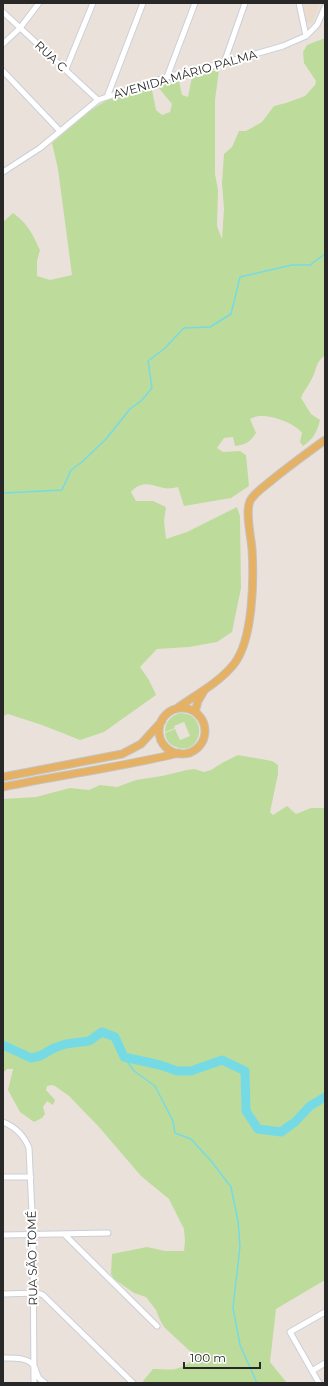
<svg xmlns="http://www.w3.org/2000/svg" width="328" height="1386" viewBox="0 0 328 1386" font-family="Montserrat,sans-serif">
<rect width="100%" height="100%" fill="#eae1db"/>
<path fill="#eadbcc" d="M301,3H320L312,24L304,22Z"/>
<path fill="#bddc9c" d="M325,38V355C314,364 317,372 310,382C307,388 303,392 301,398L311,414L320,420C317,433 313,439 303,446L300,442L302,433C295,423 272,415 259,416C256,416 253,418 250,419L256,433C250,442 246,445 235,446L233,437L224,438L217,448L223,452L240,451L246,455L249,486L231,498L184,506L178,487C173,488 169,489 164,488C150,485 142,480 131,492L136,501H153L166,507L164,521L166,539L187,532L237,507L240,516L241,588L232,632L217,642L189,647L157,649L140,667L149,680L156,695L104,732L80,740L42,725L8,714L3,716V222L13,213C28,224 32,233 40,250L37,261V276L50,280L72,275L58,169L52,143L91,110L109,99L146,87L152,90L156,110L162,115L170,112L172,104L158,87L159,82L178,76L182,95L188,97L192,77L204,72L219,70L215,100V174L218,190L217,226L222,239L224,209L222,183L224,154L232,147L239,131H246L262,122L274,106L286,103L305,96L315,85L316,81L304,63L303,52L307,45Z
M180,713C210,713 202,757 176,747C169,745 166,740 165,733L175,729L180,740L190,736L184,722L174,726L175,728L165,732C165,722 170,716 180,713Z
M238,755L272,761L278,765V774L270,812L273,815L287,806L296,814L311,808H325V1280L276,1309L270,1362L287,1383H144L143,1381L153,1369C170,1369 178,1373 193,1359V1354L164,1327L160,1320L156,1310L146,1297L134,1293L114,1279L111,1274L112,1254L147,1247L165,1251H184L185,1241L184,1229L169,1199L141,1176L99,1127L69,1096L55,1086L52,1085L47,1086L46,1090L55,1100L53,1105L47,1101L43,1107L45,1114L42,1118L34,1122L20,1112L8,1090L13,1069H7L3,1073V799L36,797L70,788L89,790L100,785L117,787L136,780L162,776L187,770L194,769L204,772L211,770L222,763Z"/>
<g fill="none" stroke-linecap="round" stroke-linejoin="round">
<path stroke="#76dae4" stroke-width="1.5" d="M3,493L62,490L71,470L82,462L106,439L130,409L142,400L152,388L148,361L164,349L184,328L210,327L231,314L240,277L292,265H310L325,254
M124,1057L134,1071L155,1086L173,1121L175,1133L191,1139L212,1162L231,1187L238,1221L240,1246L233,1308L240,1345L257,1383"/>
<path stroke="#76dae4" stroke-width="9" d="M3,1045L31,1058L40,1056L54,1048L66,1044L89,1041L102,1032L115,1037L124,1057L160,1065L177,1071H191L222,1060L245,1071L246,1111L258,1129L281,1132L295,1122L310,1106L325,1097"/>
<defs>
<path id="minor" d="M299,3L306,36
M3,12L98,100
M3,44L20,28L39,3
M224,63L245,3
M66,69L93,3
M3,71L60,131
M167,77L195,3
M107,97L143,3
M3,172L40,148L98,100L167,77L224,63L283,46L306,36L317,25L325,7
M3,1122C15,1127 24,1135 29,1148L33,1235L34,1383
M3,1177H31
M3,1235L108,1233
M65,1235L157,1326
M3,1294L38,1293L43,1295L133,1383
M3,1358C13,1358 28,1357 34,1366C36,1369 36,1373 38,1376C39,1379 42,1381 45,1383
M312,1371L325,1363
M319,1383L290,1332L325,1312"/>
<path id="major" d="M159 731a23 23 0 1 1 46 0a23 23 0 1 1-46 0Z
M176,709C195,695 219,683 234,664C253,640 254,580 252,549C251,536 245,512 250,501C254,493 265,486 272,480C289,466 307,453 325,440
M195,712L198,701L204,691
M3,777L122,754L141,744L162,721
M3,787C61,775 121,767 179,753"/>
</defs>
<use href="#minor" stroke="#cacfd9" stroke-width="7"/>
<use href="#major" stroke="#c3c3c3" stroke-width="9"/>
<use href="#minor" stroke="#fff" stroke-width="5"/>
<use href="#major" stroke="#e5b165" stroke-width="7"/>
</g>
<g text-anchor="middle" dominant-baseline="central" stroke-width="4" stroke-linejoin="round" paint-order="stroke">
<g font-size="12" fill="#282828" stroke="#fff">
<text transform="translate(51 56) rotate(43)">RUA C</text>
<text transform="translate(185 74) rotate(-16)">AVENIDA MÁRIO PALMA</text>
<text transform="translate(32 1258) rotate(-91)">RUA SÃO TOMÉ</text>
</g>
</g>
<rect width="328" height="1386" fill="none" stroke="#282828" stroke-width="8"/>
<path d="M184 1362v6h76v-6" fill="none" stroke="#282828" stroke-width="2"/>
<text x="190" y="1362" font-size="12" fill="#282828" stroke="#ffffff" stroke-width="3" paint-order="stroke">100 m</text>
</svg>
